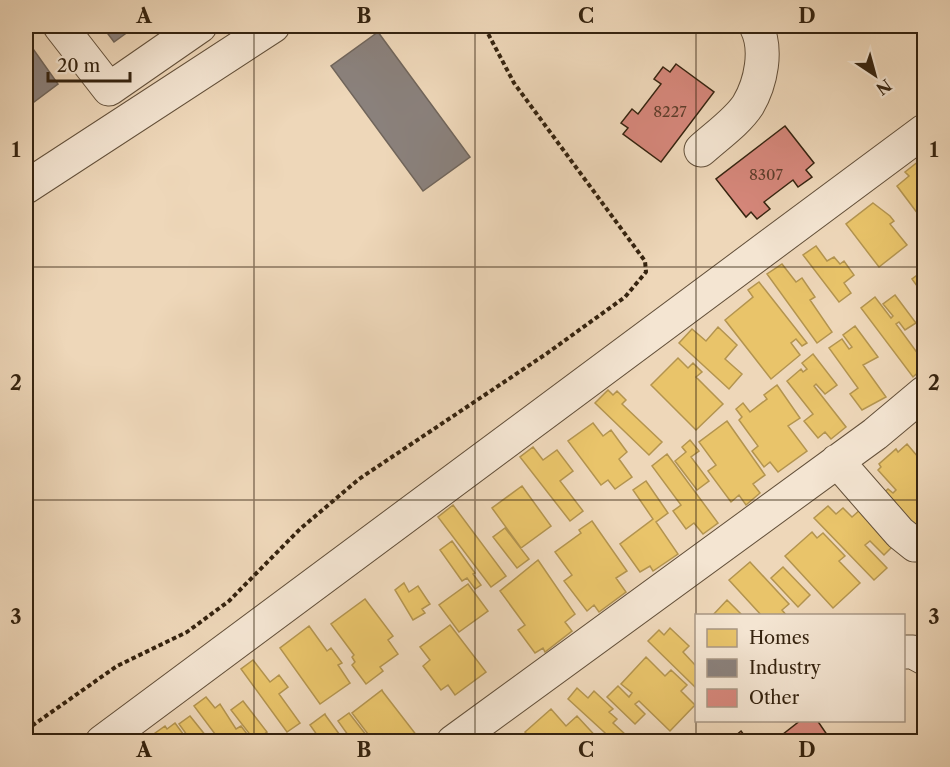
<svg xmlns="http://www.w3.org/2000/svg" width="950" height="767" viewBox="0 0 950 767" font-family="'Libre Caslon Text',serif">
<rect width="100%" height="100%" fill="#eed7b9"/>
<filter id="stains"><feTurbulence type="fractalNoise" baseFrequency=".00333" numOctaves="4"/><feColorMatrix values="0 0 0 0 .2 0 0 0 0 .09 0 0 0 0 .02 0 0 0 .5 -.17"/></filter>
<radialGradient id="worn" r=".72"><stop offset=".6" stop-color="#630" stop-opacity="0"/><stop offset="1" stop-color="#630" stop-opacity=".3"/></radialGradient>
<path fill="#e9c46a" stroke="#b3944f" stroke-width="1.5" d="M924,157V222L897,186L909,176L905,172Z
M873,203L890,216L894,221L890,224L907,245L879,267L846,224Z
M816,246L827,261L834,257L840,264L844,261L854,275L844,283L851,293L839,302L803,255Z
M782,264L796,282L802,278L815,297L810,300L832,332L817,343L767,274Z
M924,270V296L912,279Z
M759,282L807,343L802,346L796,339L791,343L800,355L771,379L725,320L753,297L748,290Z
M895,295L916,323L905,330L899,322L896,324L924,362V367L913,377L861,308L875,297L891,318L893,316L883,304Z
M855,326L878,357L863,365L886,397L862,410L850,394L858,388L829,348L842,339L849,349L852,347L843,335Z
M718,327L737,345L725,359L742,374L729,389L679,343L692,329L706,341Z
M813,354L837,385L825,394L816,384L814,386L846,427L831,439L825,432L818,438L804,421L813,414L787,381L801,369L803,372L807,369L802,363Z
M678,358L688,368L693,363L702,372L696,377L723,404L696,430L651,385Z
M777,385L800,418L788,426L807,451L778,472L770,462L764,467L752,451L758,446L739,420L742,417L736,409L743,403L750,412L767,399L764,395Z
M608,390L613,395L617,391L626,400L622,404L662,442L649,455L595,403Z
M727,421L765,475L753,484L760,493L746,505L739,495L731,502L708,471L716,465L699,442Z
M593,423L603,436L611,430L627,452L619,459L632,477L615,489L608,480L601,485L568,441Z
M690,440L699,451L691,457L709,481L697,490L675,461L686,452L682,447Z
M907,444L924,464V526L915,534L877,499L888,489L893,493L896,490L878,470L881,467L879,464L896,449L898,452Z
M533,447L543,460L557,450L573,471L560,481L583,511L570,521L520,457Z
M667,454L718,523L703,534L694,523L686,529L673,511L681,505L652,466Z
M646,481L668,513L656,522L678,554L653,571L650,566L640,572L620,544L653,519L633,490Z
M522,486L551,526L521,548L492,508Z
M453,505L506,576L491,587L438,517Z
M828,506L836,514L843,508L852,517L861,509L895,544L884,555L870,541L865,545L887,568L874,580L814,518Z
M592,521L627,571L616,578L626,592L599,612L594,605L587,611L564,581L572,575L555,552L581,533L579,530Z
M505,528L529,559L517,568L493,537Z
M812,532L817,538L823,533L845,556L839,561L860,583L833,608L785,556Z
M452,541L475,573L473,574L481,585L475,589L467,578L462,581L440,550Z
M538,560L575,614L565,622L572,631L545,652L543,648L535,653L518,630L525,625L500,591Z
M750,562L789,604L782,610L787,616H762L729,580Z
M783,567L810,595L798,607L771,578Z
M404,583L409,592L418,586L430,604L422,609L425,613L413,620L395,590Z
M468,584L488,611L459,632L439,605Z
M365,599L393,636L388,640L398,654L380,667L383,671L366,684L352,665L355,662L352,657L354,655L331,624Z
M727,600L743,616H712Z
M450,625L486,672L455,695L448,685L441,690L423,666L430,660L420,647Z
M309,626L327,651L331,648L342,663L338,665L350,683L320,704L280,648Z
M670,628L689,646L683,652L696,666V688L648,641L659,630L664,635Z
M646,657L665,676L671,670L687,685L681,691L695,705L670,731L639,701L635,704L645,714L635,724L607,697L618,686L629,697L632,693L621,684Z
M253,660L270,682L279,675L288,687L279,694L300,723L287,732L241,669Z
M577,688L588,698L594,691L613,709L609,712L617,719L613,723L626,735L620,742H615L568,699Z
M382,690L383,692L421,741L374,742L352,713Z
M206,697L215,708L220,704L236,729L241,726L250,738L246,742H221L194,706Z
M243,701L267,732L255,741L231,710Z
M551,709L566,726L577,716L601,742H534L525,732Z
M349,713L370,740L368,742H353L338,721Z
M325,714L326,716L345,742H322L310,725Z
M190,716L206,736L199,742H192L179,724Z
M175,723L189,742H155L151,736L165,726L167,729Z"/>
<path fill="#8a817c" stroke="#70655b" stroke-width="1.5" d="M102,26H136L114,42Z
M378,32L470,157L423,191L331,66Z
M26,39L58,84L26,108Z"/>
<path fill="#d6877b" stroke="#35230f" stroke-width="1.5" d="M676,64L714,92L661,162L623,134L628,128L621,123L632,109L638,114L661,84L654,79L663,67L670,72Z
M785,126L814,163L806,170L812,177L798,187L793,180L764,202L770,209L757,219L751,212L746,217L716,179Z
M801,720H817L832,742H773Z
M741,731L749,742H728Z"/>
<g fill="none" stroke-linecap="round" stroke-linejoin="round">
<defs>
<path id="minor" d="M60,26L109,89L200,26
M701,150C715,137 737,122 748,105C761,83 768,49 756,26
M26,187L273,26
M837,461L900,533L915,545L924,544
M904,652H913L924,658
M102,742L924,131
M453,742L875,434L924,393"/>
</defs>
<use href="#minor" stroke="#63503a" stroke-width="35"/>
<path stroke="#35230f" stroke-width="4" stroke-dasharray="4.5 3" stroke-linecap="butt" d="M26,730L117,666L187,632L229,601L300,529L359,479L546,354L625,297L646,272L645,261L514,83L484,26"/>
<use href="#minor" stroke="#f4e5d2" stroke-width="33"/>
</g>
<path fill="none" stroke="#35230f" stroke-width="1.5" stroke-opacity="0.55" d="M254,26V742M475,26V742M696,26V742M26,267H924M26,500H924"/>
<g text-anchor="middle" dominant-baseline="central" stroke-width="6" stroke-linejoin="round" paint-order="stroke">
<g font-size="15" fill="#5d3c2a">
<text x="670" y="111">8227</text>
<text x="766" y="174">8307</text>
</g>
</g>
<rect width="950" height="767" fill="none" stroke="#eed7b9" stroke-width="66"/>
<rect x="695" y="614" width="210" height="108" fill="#f4e5d2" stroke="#a89784" stroke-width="1.5"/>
<rect x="707" y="629" width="30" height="18" fill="#e9c46a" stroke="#a89784" stroke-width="1.5"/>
<text x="749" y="644" font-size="18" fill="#35230f">Homes</text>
<rect x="707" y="659" width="30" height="18" fill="#8a817c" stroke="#a89784" stroke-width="1.5"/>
<text x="749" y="674" font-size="18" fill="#35230f">Industry</text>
<rect x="707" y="689" width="30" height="18" fill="#d6877b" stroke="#a89784" stroke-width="1.5"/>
<text x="749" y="704" font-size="18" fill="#35230f">Other</text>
<g transform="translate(875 75) rotate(144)" stroke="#f4e5d2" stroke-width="4.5" paint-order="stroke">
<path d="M0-4.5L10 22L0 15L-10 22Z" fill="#35230f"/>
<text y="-9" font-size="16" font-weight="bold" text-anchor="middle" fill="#35230f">N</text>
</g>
<path d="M48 72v9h82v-9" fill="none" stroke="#35230f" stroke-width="3"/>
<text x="57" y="72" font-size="18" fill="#35230f" stroke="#f4e5d2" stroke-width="4.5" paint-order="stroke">20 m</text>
<rect x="33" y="33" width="884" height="701" fill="none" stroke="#35230f" stroke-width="2"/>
<g font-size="20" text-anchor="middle" font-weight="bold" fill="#35230f">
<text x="144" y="23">A</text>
<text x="364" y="23">B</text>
<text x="586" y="23">C</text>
<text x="807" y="23">D</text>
<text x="16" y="157">1</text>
<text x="934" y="157">1</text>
<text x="16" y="390">2</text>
<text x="934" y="390">2</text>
<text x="16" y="624">3</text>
<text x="934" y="624">3</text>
<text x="144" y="757">A</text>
<text x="364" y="757">B</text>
<text x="586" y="757">C</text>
<text x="807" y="757">D</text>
</g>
<rect width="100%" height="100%" filter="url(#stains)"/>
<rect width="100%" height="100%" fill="url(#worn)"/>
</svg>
